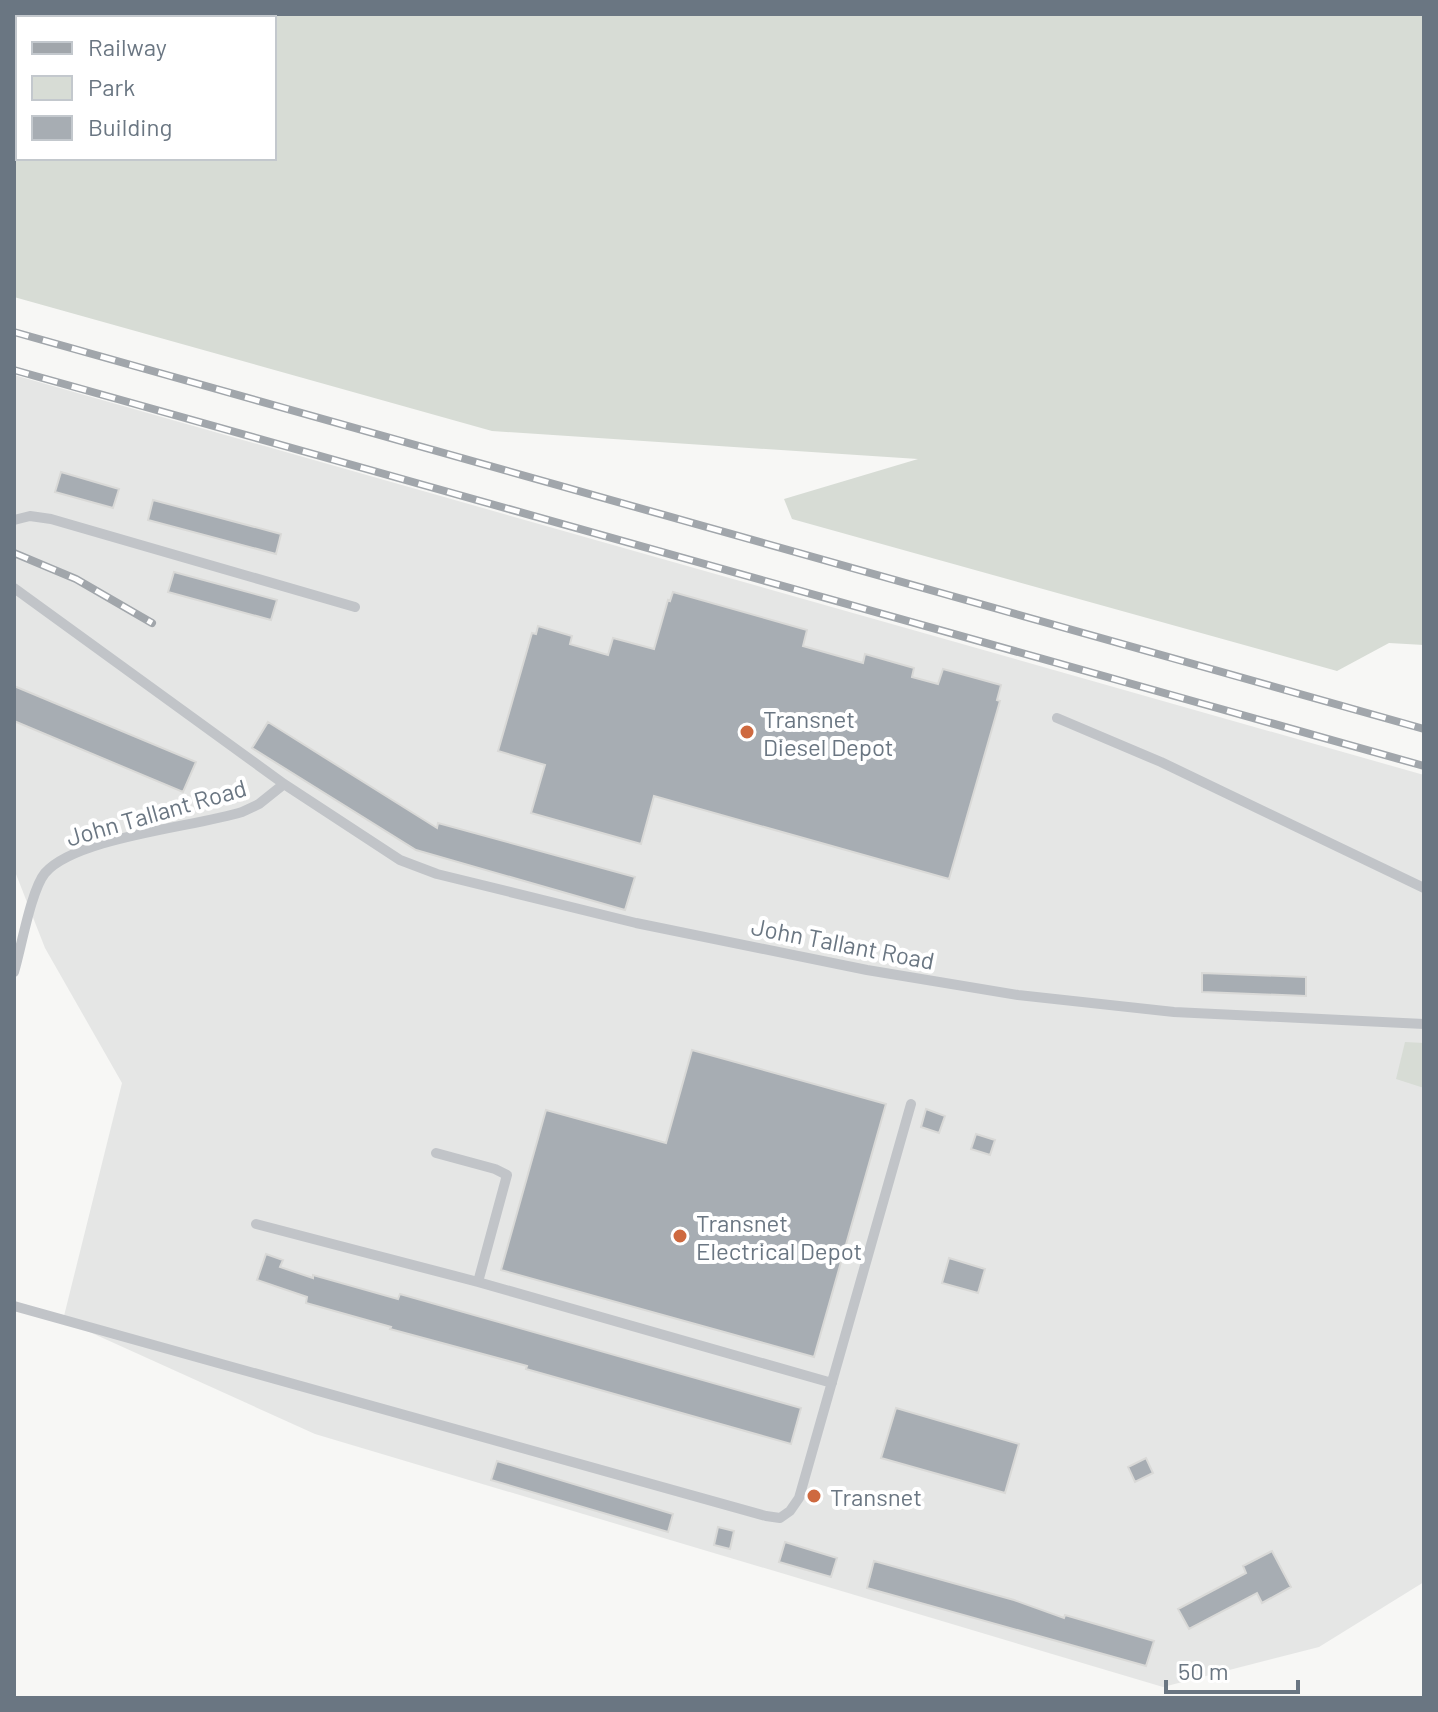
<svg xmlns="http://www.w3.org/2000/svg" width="1438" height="1712" viewBox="0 0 1438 1712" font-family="Barlow,sans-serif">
<rect width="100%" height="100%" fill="#f7f7f5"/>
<path fill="#e5e6e5" d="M14,375L1424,775V1582L1319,1647L1163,1687L315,1434L63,1320L122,1083L45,948L14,869Z"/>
<path fill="#d7dcd5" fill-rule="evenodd" d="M14,14H1424V645L1389,643L1337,671L792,519L784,499L918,459L492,431L14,297ZM18,18H274V158H18Z
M1405,1042L1424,1043V1088L1396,1079Z"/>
<path fill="#a7adb3" stroke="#d9d9d7" stroke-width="2" d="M61,472L119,489L113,508L55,492Z
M153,500L281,534L276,554L148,520Z
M174,572L277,600L271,620L168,592Z
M673,592L807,630L803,646L863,663L865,654L914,668L912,677L938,684L943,669L1001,685L997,700L1000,701L949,879L654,796L641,844L531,813L545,765L498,751L532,633L536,634L538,626L572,636L570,644L608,655L613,638L654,649L668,600L670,601Z
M14,686L196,762L183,792L14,721Z
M268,722L437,828L438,823L635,877L625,910L416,850L252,748Z
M1202,973L1306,977V996L1202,992Z
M692,1050L886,1104L814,1357L501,1270L546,1110L666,1143Z
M926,1109L945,1116L939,1133L921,1127Z
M976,1134L995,1140L990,1155L971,1149Z
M266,1254L283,1260L280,1267L313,1278V1275L398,1299L400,1294L801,1408L791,1444L526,1369L527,1366L390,1329L391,1327L306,1303L307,1297L257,1280Z
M949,1258L985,1269L978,1293L942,1283Z
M896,1408L1019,1444L1005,1493L881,1458Z
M1146,1458L1153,1473L1135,1482L1128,1467Z
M497,1461L673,1514L668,1532L491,1480Z
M718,1527L734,1531L730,1549L714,1545Z
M785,1542L837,1558L831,1577L779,1562Z
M1272,1551L1291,1587L1262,1603L1257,1593L1189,1629L1178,1609L1246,1573L1243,1566Z
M874,1561L1014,1600L1064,1618L1065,1615L1154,1641L1146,1666L867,1588Z"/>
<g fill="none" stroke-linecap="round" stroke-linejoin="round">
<path stroke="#c1c4c8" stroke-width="10" d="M14,520L30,516L51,519L355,607
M14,588L284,784L400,860L437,874L636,923L867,970L1018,995L1174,1012L1424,1024
M1057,718L1161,762L1424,888
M14,972C21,949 31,890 45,873C76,837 194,827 242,812L259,804L284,784
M436,1153L495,1169L507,1175L478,1282
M256,1224L478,1282L832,1383
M14,1306L766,1516L780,1518L790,1511L799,1498L911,1104"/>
<defs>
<path id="rail" d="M14,332L1424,729
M14,370L1424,766
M14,553L76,579L152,623"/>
</defs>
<use href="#rail" stroke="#a1a6ab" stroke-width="8"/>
<use href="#rail" stroke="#fff" stroke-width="5" stroke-dasharray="15" stroke-linecap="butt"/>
</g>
<g fill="#ce693f" stroke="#fff" stroke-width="3">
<circle cx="747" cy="732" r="8"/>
<circle cx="680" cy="1236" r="8"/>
<circle cx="814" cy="1496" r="8"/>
</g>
<g text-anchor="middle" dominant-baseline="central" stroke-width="8" stroke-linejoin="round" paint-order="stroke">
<g font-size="24" fill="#6a7682" stroke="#fff" text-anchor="start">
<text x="763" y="718">Transnet<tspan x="763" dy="28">Diesel Depot</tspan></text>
<text x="696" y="1222">Transnet<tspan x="696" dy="28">Electrical Depot</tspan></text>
<text x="830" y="1496">Transnet</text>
</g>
<g font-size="24" fill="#6a7682" stroke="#fff">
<text transform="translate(156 812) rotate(-16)">John Tallant Road</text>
<text transform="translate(843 943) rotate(11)">John Tallant Road</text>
</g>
</g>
<rect width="1438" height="1712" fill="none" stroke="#6a7682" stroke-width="32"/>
<rect x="16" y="16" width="260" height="144" fill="#ffffff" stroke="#c3c8cd" stroke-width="2"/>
<rect x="32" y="42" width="40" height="12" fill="#a1a6ab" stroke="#c3c8cd" stroke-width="2"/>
<text x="88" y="56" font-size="24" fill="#6a7682">Railway</text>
<rect x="32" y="76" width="40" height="24" fill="#d7dcd5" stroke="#c3c8cd" stroke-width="2"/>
<text x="88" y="96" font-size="24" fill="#6a7682">Park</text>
<rect x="32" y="116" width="40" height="24" fill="#a7adb3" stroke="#c3c8cd" stroke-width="2"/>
<text x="88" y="136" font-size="24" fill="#6a7682">Building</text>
<path d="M1166 1680v12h132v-12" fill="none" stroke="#6a7682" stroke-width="4"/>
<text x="1178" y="1680" font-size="24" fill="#6a7682" stroke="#ffffff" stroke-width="6" paint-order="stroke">50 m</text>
</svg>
